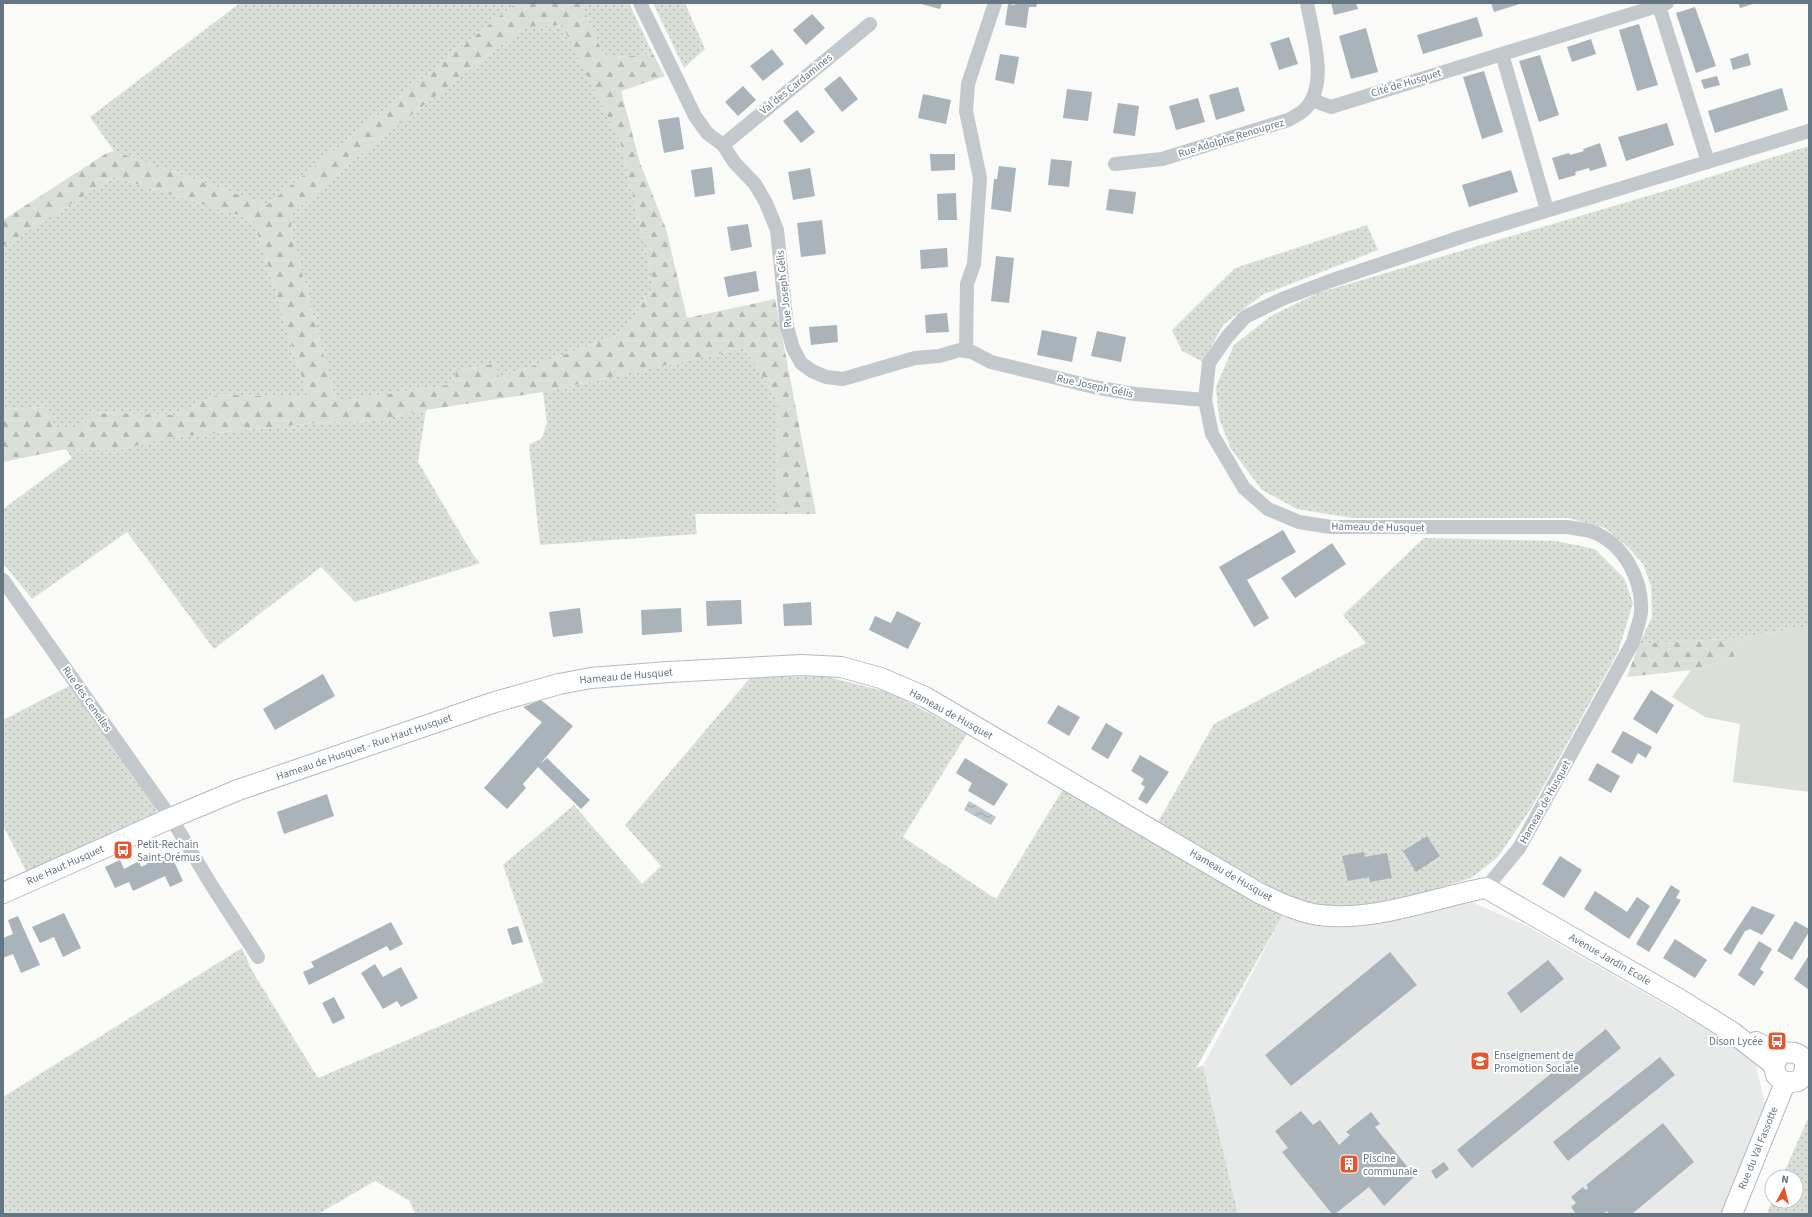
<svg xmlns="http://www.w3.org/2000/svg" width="1812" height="1217" viewBox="0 0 1812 1217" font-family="'Source Sans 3',sans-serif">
<defs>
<pattern id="grass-dots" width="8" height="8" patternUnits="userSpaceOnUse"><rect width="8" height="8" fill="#dadfd7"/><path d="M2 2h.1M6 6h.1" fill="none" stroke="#b4b9b4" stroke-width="1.8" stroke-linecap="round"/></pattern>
<pattern id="forest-firs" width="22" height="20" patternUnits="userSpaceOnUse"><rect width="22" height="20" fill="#dadfd7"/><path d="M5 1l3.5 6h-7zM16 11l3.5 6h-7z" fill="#b4b9b4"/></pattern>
<pattern id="water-waves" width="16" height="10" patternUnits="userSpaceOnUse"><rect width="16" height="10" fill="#bbc7cb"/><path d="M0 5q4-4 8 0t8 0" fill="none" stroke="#9ca6aa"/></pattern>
</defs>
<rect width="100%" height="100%" fill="#fafaf8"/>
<path fill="#e8e9e9" d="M1469,901L1529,927L1754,1056L1765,1104L1721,1214H1238L1203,1066L1284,913Z"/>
<path fill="url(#grass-dots)" d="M240,3H516L267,205L114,151L90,117Z
M581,3H629L653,54L605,58Z
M653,3H685L705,49L684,68Z
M563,25L620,141L654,285L624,333L499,378L496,363L456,371L454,384L336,402L292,235L291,215L353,160L525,27Z
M1809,146V626L1742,638L1639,644L1652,617L1651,586L1643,564L1628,547L1605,528L1568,518H1353L1297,509L1262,490L1231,449L1219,418L1216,387L1234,345L1271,316L1318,293L1668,190Z
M114,177L254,220L308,398L219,394L175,415L95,413L81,427H54L48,407L3,409V246Z
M1367,225L1378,250L1262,295L1223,325L1203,362L1182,351L1172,330L1235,268Z
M744,348L777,399L778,514H695L697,534L540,545L529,445L542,438L547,423L543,392Z
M426,410L418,462L472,553L480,563L355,602L321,567L214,649L127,532L32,599L3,563V509L72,458L66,449L120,450L165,438L315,423L374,421Z
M1424,538L1556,541L1595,549L1624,578L1633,603L1618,652L1532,807L1498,857L1471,878L1415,895L1343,909L1292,899L1158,822L1214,724L1366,643L1343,615Z
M824,676L892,693L967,734L903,837L996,899L1063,789L1284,913L1196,1068L1203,1066L1238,1214H415L410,1201L375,1181L318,1214H3V1097L242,948L251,969L318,1078L543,982L503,865L574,805L642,884L661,866L625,825L750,678Z
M75,683L157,806L155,817L28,875L3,825V720Z
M1809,1116V1214H1767L1772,1200L1796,1201V1177H1782Z"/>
<path fill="url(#forest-firs)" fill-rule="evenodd" d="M516,3H581L605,58L653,54L665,76L621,91L640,163L666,229L687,318L775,299L816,514H778L777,399L744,348L543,392L426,410L374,421L315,423L165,438L120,450L66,449L3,462V409L48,407L55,427H81L95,413L175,415L219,394L308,398L254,220L114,177L3,246V220L107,153L114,151L267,205ZM562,25L620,141L654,285L624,333L499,378L496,363L456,371L454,384L336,402L292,235L291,215L353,160L525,27Z
M1742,638L1733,658L1691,670L1627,677L1639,644Z"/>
<path fill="#dadfd7" d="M1809,626V792L1733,782L1740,724L1705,717L1672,697L1691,670L1733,658L1742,638Z"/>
<path fill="url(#water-waves)" d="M969,801L996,817L991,825L964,810Z"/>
<path fill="#aab3b9" d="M917,3H942L940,9Z
M1015,3H1037L1036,7H1029L1026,28L1005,25L1008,4L1015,5Z
M1331,3H1356L1358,9L1334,15Z
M1491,3H1523L1494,12Z
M1738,3H1756L1740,8Z
M1695,7L1716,66L1696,73L1676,13Z
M812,14L825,28L806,45L793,30Z
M1477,17L1483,36L1423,54L1417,35Z
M1639,24L1658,85L1637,91L1619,30Z
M1366,28L1378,72L1351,79L1339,36Z
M1289,37L1298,64L1279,70L1270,43Z
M1591,39L1596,54L1572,62L1567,47Z
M772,49L784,64L763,81L750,66Z
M1748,53L1751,65L1733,70L1730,59Z
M1000,54L1019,57L1014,84L995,80Z
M1540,55L1559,115L1539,122L1519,61Z
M1484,71L1503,132L1482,139L1463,77Z
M840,76L858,99L842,112L824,89Z
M1717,76L1720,85L1704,89L1701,80Z
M743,86L756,100L738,116L725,102Z
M1238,87L1245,111L1216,120L1209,95Z
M1782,88L1788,110L1715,133L1708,111Z
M1067,89L1092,92L1088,121L1063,118Z
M923,94L951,100L946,124L918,118Z
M1198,98L1205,122L1176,130L1169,106Z
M1118,103L1139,106L1135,136L1113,133Z
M797,110L815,132L801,143L783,121Z
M679,117L684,149L664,153L658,120Z
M1667,123L1674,145L1626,161L1618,137Z
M1600,143L1607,166L1590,171L1589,168L1575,172L1576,175L1559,180L1552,158L1569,153L1570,155L1584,151L1583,149Z
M930,154H955V170L931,171Z
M1051,159L1072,161L1069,187L1048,185Z
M999,166L1016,168L1011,212L991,209L994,179H997Z
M712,167L715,194L695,197L691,170Z
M810,168L815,196L793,200L788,172Z
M1511,170L1518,192L1469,207L1462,185Z
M1109,189L1136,192L1133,214L1106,210Z
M956,193L957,220H938L937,194Z
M822,220L826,254L801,257L797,223Z
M748,224L752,247L731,251L727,227Z
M947,248L948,267L921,269L920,250Z
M996,256L1014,258L1009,303L991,301Z
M756,271L759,291L728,297L724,277Z
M947,313L949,332L926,333L925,315Z
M837,325L838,342L811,345L809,327Z
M1042,330L1077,337L1072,362L1037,355Z
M1097,331L1126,337L1121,362L1091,356Z
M1283,530L1296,552L1247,580L1269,618L1254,627L1219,567Z
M1332,543L1346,564L1295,598L1281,578Z
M741,600L742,624L707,626L706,601Z
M811,602L812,625L784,626L783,604Z
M580,608L583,633L553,637L549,612Z
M681,608L682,632L642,635L641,610Z
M897,611L921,623L908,649L869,630L875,616L891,623Z
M323,674L335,696L275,730L263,709Z
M1651,690L1674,705L1657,734L1633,719Z
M541,700L573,726L540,764L547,758L590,800L581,809L538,767L523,784L526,788L507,809L484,788L542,722L523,707Z
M1058,705L1080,717L1069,736L1047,723Z
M1106,723L1123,733L1108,759L1091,749Z
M1623,731L1652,747L1646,758L1638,753L1632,764L1611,752Z
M1140,755L1169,772L1147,804L1138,799L1145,787L1141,784L1144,779L1131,771Z
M965,758L1008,784L994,806L968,791L972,783L956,773Z
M1597,763L1620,776L1611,793L1588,780Z
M327,794L334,816L284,834L277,812Z
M1427,836L1440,856L1416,872L1403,851Z
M1364,852L1365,857L1387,853L1392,878L1370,882L1369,877L1348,881L1342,856Z
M159,853L161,857L170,853L183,881L170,887L165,876L133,891L129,882L115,888L105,867L120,860L124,869L139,861L141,867L147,864L145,859Z
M1560,856L1582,870L1564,898L1542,884Z
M1671,885L1680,891L1676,898L1681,900L1649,952L1636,944Z
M1595,891L1627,912L1637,897L1650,906L1629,939L1584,909Z
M1752,906L1775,915L1762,935L1750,929L1745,931L1731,955L1723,950Z
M64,913L81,948L63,957L54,937L40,943L32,927Z
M18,916L40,965L21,973L13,954L3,958V938L13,934L8,920Z
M1795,921L1809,929V932L1792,960L1777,951Z
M391,922L403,944L390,951L387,946L309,985L303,972L314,967L311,962Z
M518,926L523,942L512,945L507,929Z
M1675,939L1707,960L1695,978L1663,958Z
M1759,941L1772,949L1760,969L1764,972L1754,986L1738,975Z
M1390,952L1417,985L1291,1086L1265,1055Z
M1809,955V988L1808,989L1794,979Z
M1548,960L1564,979L1521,1013L1507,993Z
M375,964L383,977L401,967L418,998L401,1007L397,1001L383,1009L361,973Z
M334,997L345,1018L333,1024L322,1003Z
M1606,1029L1621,1048L1472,1168L1457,1150Z
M1660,1057L1675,1075L1568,1161L1553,1142Z
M1301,1111L1313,1125L1320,1120L1339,1145L1350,1135L1346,1132L1371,1112L1380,1124L1375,1127L1415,1176L1384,1206L1369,1187L1335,1214H1332L1282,1152L1288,1148L1275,1131Z
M1663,1123L1694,1162L1632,1214H1609L1607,1211L1603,1214H1576L1571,1207L1576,1203L1571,1197L1583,1187L1586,1190L1588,1188L1586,1185Z
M1444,1162L1449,1169L1436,1179L1431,1171Z"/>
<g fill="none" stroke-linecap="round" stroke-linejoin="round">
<defs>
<path id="secondary" d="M3,893L171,818L238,790L495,702L559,684L591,678L668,672L802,665L841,667L881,678L925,697L1259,893C1278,902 1298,912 1319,915C1375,922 1432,898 1486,888L1679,999L1732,1032L1774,1065
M1756,1042C1764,1046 1771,1050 1780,1052C1785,1053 1790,1052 1795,1053C1809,1057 1807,1074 1798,1081L1785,1083L1776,1075L1774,1065L1780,1054
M1732,1214L1785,1083"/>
</defs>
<use href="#secondary" stroke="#b3babf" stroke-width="22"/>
<path stroke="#c3c8cc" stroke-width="14" d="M640,3L695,116L707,133L723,145L734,162L755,184L766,203L777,230L787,327L793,348L801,363L812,371L826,377L843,379L915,358L939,356L960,350L972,352L991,362L1094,387L1135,394L1205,400
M1659,6L1708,162
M1502,54L1547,210
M1312,100L1331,107L1667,3
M723,145L870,24
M1115,164L1162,159L1288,120C1293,117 1300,114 1304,110C1330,86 1312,33 1307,3
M966,351L967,284L974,264L980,178L966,111L968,84L995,3
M3,580L171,818L212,886L258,957
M1486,888L1519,848L1633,642C1635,633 1640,622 1641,612C1643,580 1624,544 1593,532C1585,529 1576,529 1568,527H1331L1299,522L1268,509L1244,488L1212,434L1205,400L1209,363L1227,337L1245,317L1282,299L1330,281L1464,236L1809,131"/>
<use href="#secondary" stroke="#fff" stroke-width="20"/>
</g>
<defs>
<symbol id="bus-square" viewBox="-11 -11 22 22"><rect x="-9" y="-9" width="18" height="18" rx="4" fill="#e4572e" stroke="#fff"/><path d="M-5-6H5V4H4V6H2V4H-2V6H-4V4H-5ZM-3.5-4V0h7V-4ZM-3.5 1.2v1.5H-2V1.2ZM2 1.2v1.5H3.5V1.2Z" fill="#fff"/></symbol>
<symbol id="school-square" viewBox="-11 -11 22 22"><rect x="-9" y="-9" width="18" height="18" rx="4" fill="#e4572e" stroke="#fff"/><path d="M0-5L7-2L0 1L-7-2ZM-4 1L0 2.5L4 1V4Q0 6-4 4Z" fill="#fff"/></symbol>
<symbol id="building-square" viewBox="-11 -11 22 22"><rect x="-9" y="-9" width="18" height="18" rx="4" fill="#e4572e" stroke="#fff"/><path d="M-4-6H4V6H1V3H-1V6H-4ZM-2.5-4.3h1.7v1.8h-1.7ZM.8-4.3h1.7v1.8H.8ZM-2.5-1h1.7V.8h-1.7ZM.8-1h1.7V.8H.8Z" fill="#fff"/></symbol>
</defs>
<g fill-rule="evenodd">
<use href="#bus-square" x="112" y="839" width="22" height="22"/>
<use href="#bus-square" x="1766" y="1030" width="22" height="22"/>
<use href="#school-square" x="1469" y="1050" width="22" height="22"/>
<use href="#building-square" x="1338" y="1153" width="22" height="22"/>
</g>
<g text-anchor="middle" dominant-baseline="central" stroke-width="4" stroke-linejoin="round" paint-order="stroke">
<g font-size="11" fill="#657683" stroke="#fff">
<text transform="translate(1406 83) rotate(-17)">Cité de Husquet</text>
<text transform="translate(796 84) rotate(-39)">Val des Cardamines</text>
<text transform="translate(1231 138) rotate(-17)">Rue Adolphe Renouprez</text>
<text transform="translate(784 289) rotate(-96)">Rue Joseph Gélis</text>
<text transform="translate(1095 386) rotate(12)">Rue Joseph Gélis</text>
<text transform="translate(1378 527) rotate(1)">Hameau de Husquet</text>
<text transform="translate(626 676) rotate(-5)">Hameau de Husquet</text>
<text transform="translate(87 699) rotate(55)">Rue des Cenelles</text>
<text transform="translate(951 714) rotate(29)">Hameau de Husquet</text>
<text transform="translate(364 747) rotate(-19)">Hameau de Husquet - Rue Haut Husquet</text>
<text transform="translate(1545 802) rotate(-61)">Hameau de Husquet</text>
<text transform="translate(65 865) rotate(-24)">Rue Haut Husquet</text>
<text transform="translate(1231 875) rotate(30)">Hameau de Husquet</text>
<text transform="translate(1610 959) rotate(30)">Avenue Jardin Ecole</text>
<text transform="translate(1758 1148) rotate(-68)">Rue du Val Fassotte</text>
</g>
<g font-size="11" fill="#657683" stroke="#fff" text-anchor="start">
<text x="137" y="844">Petit-Rechain<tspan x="137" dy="13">Saint-Orémus</tspan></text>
<text x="1763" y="1041" text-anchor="end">Dison Lycée</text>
<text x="1494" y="1055">Enseignement de<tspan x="1494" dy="13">Promotion Sociale</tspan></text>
<text x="1363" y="1158">Piscine<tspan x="1363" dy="13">communale</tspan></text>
</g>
</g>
<rect width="1812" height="1217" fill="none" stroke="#657683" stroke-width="8"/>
<g transform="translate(1784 1189) rotate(7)"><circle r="19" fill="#ffffff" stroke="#c1c8cd"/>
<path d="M0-3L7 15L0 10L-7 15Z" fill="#e4572e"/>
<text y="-6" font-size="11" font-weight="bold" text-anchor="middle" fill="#657683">N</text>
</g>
</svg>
